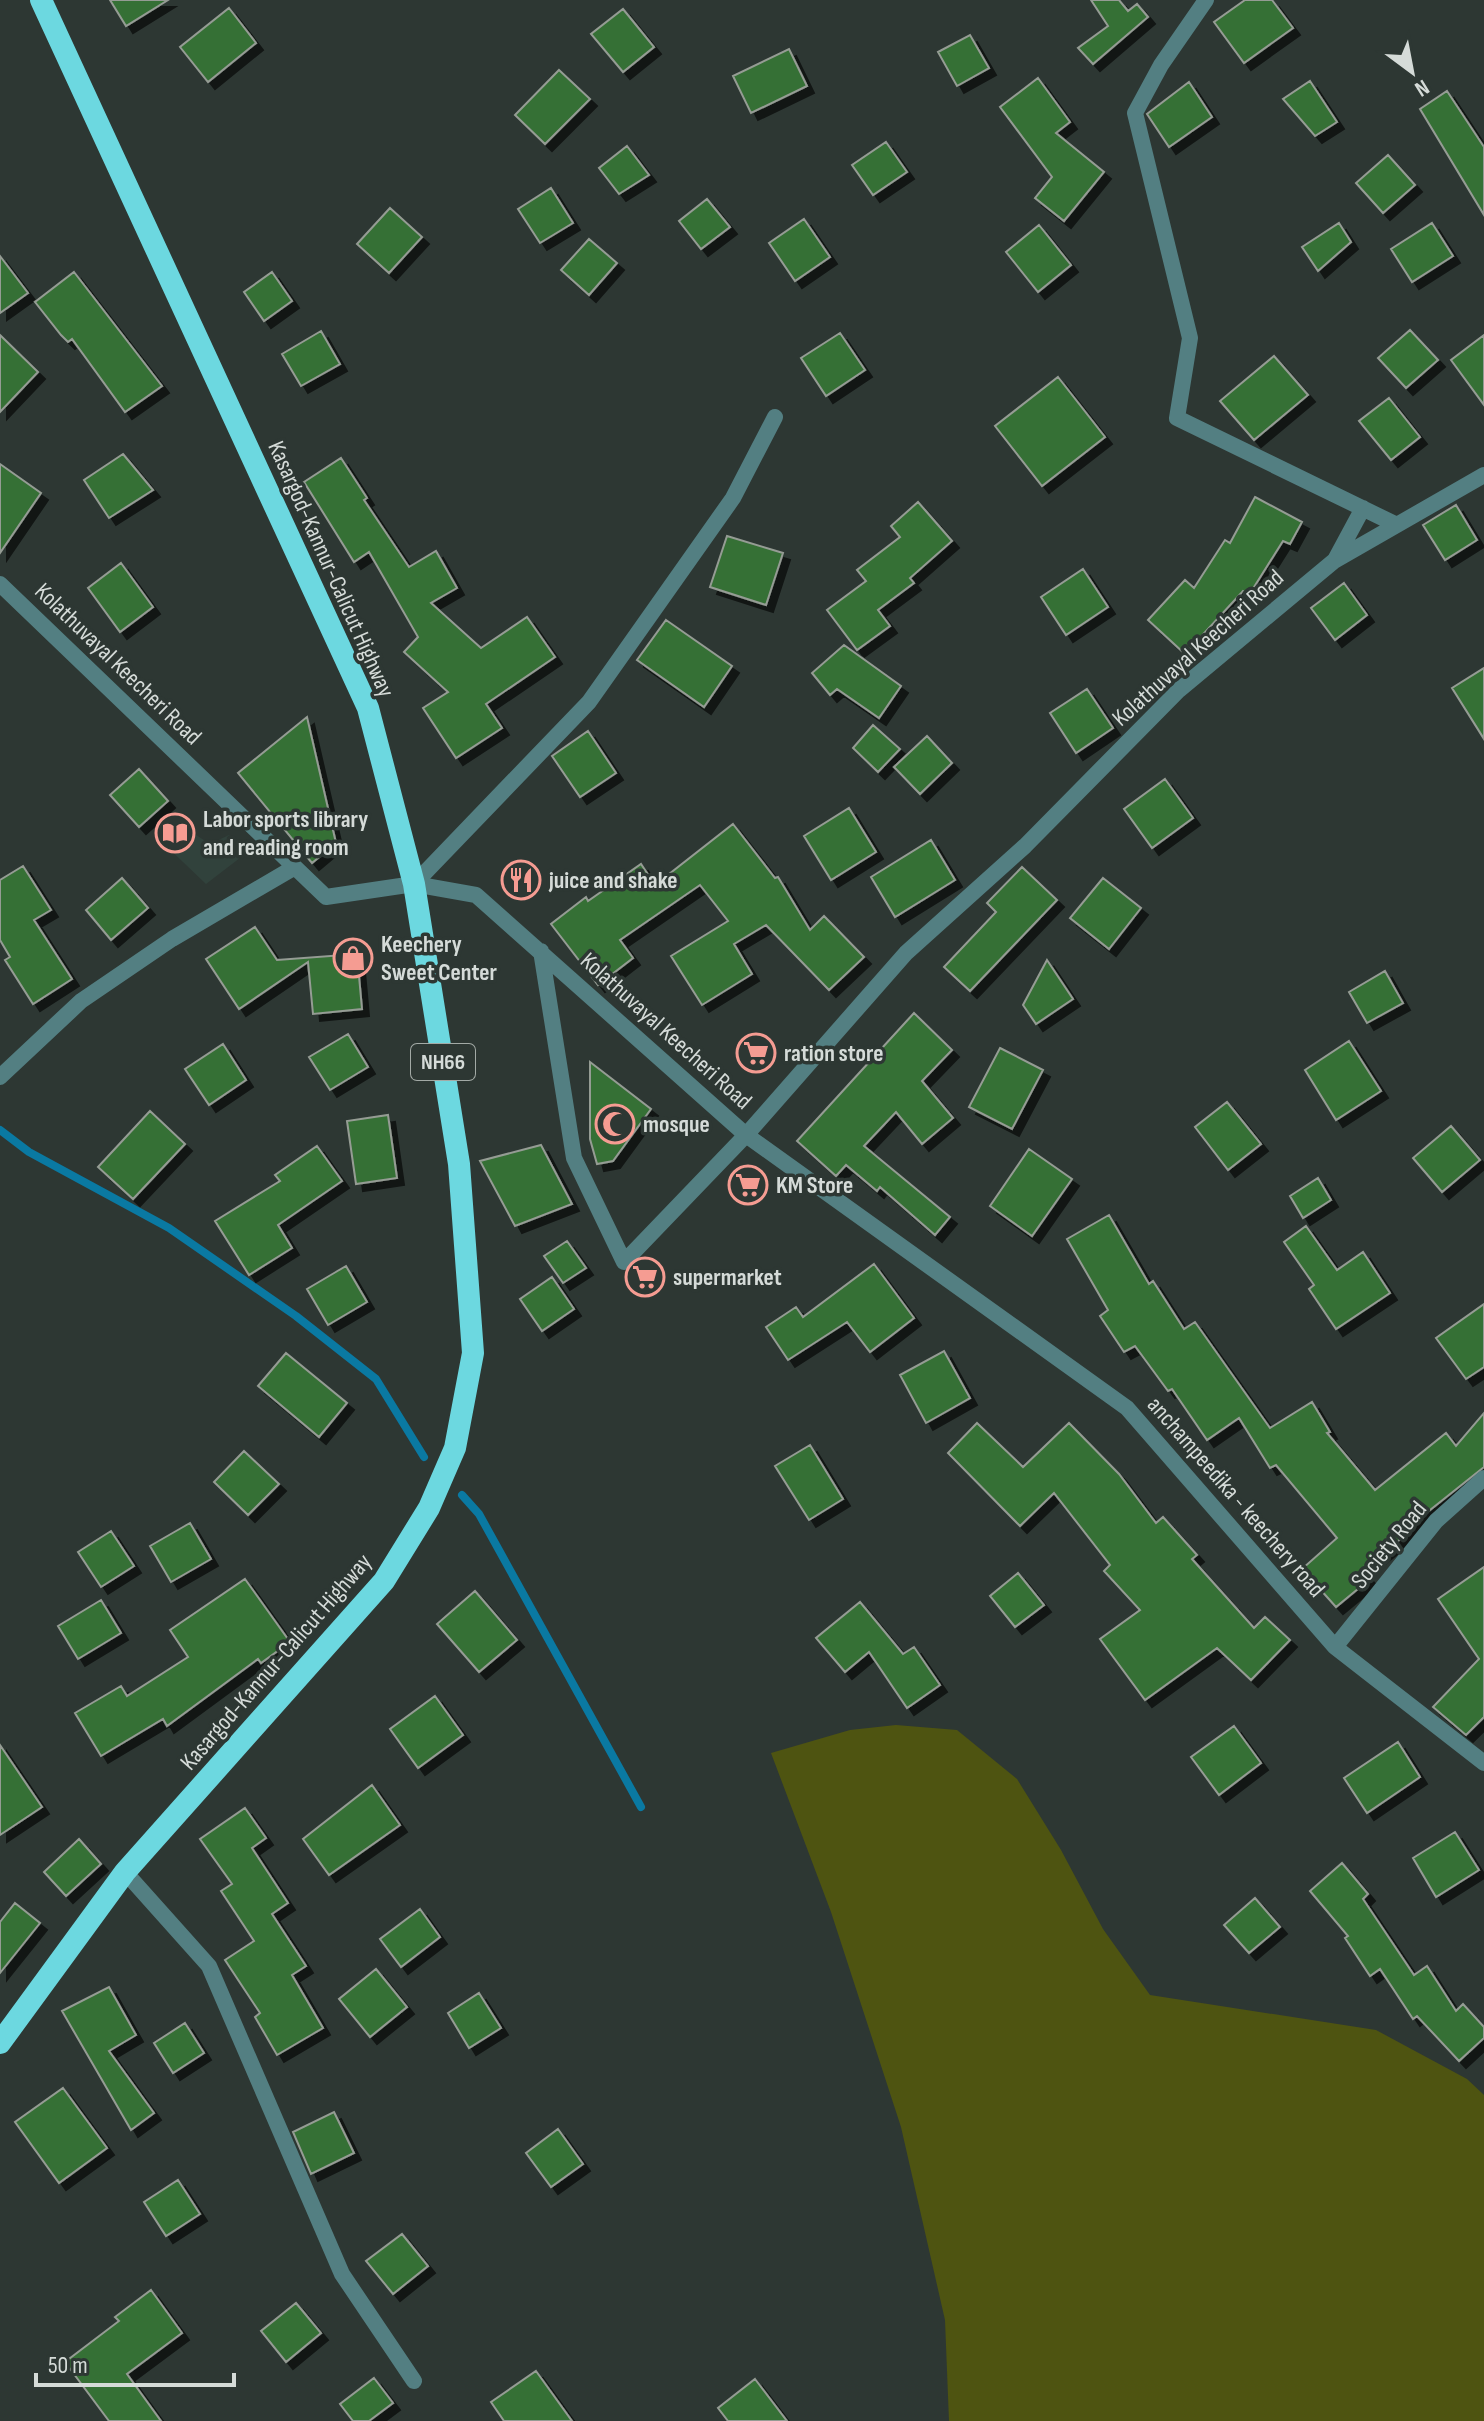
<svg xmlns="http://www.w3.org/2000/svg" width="1484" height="2421" viewBox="0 0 1484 2421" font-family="'Sofia Sans Condensed',sans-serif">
<defs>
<filter id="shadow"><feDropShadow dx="7" dy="7" stdDeviation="0" flood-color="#0009"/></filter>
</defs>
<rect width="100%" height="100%" fill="#2d3733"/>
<path fill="#31423c" d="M176,822L210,844L229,835L249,851L206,884L161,841Z"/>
<path fill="#4e5411" d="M896,1725L957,1730L1017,1779L1061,1850L1103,1929L1150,1995L1376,2030L1467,2079L1484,2095V2421H949L945,2320L901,2127L831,1912L771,1753L850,1730Z"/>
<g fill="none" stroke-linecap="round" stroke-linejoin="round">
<path stroke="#0a79a2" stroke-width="8" d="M0,1130L29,1152L169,1228L296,1316L376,1379L424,1457
M462,1495L479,1514L641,1807"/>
</g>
<path fill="#366f36" stroke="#959c94" stroke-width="2" filter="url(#shadow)" d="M110,0H168L126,26Z
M1091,0H1119L1128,11L1137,4L1148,17L1093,64L1078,48L1108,26Z
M1245,0H1272L1293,28L1244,63L1214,22Z
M229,8L256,43L208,82L180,47Z
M623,9L654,47L623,72L591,34Z
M970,35L989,68L957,86L938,52Z
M789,49L807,86L751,113L733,76Z
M559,70L590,99L545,144L515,115Z
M1038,78L1070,122L1056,133L1104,172L1064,221L1035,198L1052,177L1000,107Z
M1310,81L1337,122L1315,136L1283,99Z
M1189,82L1212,117L1169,147L1147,114Z
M1447,91L1484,147V215L1420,109Z
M886,142L907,172L873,195L852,165Z
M627,146L649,175L619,194L599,168Z
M1388,155L1415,185L1383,213L1356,183Z
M551,188L573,223L540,243L518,209Z
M707,199L730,227L701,249L679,221Z
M390,208L422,237L389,273L357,244Z
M804,219L830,257L795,281L769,243Z
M1339,223L1351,242L1318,271L1302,247Z
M1432,223L1453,256L1412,282L1391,249Z
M1039,225L1071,265L1038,292L1006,252Z
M589,239L617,263L589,295L561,270Z
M0,256L28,293L0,313Z
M74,272L162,386L125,412L72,339L68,342L61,335L35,302Z
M272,272L292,301L264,321L244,292Z
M1410,330L1438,360L1406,388L1378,358Z
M321,331L340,364L301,386L282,354Z
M840,333L865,370L826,396L801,358Z
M0,335L38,372L0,412Z
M1484,335V405L1451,360Z
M1274,356L1308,395L1254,440L1220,401Z
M1058,377L1105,437L1042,486L995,426Z
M1389,398L1420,437L1391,460L1359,421Z
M123,454L153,490L109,518L84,480Z
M341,458L367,498L364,500L409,567L436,551L457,588L431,603L481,648L527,617L555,657L486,704L502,728L456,758L423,708L448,692L404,652L418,637L369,552L354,562L304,482Z
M0,464L41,493L0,553Z
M1255,497L1302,522L1290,544L1283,541L1249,595L1243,591L1185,654L1148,620L1185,580L1194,588L1225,540L1230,543Z
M918,502L952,541L910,578L914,583L878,610L890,626L857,650L827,610L866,581L857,570L900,537L891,526Z
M1456,505L1477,540L1445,560L1423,525Z
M727,536L783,553L766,605L710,587Z
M121,563L153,607L120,632L88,588Z
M1083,569L1108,607L1066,635L1041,597Z
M1344,583L1367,615L1335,640L1311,608Z
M666,620L732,666L704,707L637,660Z
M844,645L901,686L879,718L837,689L830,695L812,673Z
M1484,668V739L1452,688Z
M1087,689L1113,728L1076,753L1050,713Z
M307,717L336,843L312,863L238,773Z
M873,725L900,749L878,772L853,748Z
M588,731L616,773L580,797L552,756Z
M927,736L952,763L920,794L894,767Z
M139,769L168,801L139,827L110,795Z
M1165,779L1193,818L1152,848L1124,809Z
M849,808L876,852L831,880L804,836Z
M733,824L775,878L778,877L810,930L824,916L864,957L829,990L766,925L734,944L752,974L702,1005L671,956L728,921L700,885L620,940L633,958L598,985L551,924L586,897L588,901L641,864L655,885Z
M931,840L955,880L895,917L871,877Z
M23,866L51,910L34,920L72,979L33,1004L5,960L10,957L0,940V880Z
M1022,867L1057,900L970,991L944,967L996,912L987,903Z
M122,878L148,908L111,940L86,910Z
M1103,878L1141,908L1109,949L1070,918Z
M255,927L277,960L357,954L362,1009L313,1014L308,962L239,1009L206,959Z
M1047,960L1073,999L1036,1024L1023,1005Z
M1385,971L1403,1003L1367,1023L1349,992Z
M914,1013L952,1050L922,1081L953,1118L922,1144L896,1112L864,1146L950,1217L935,1235L880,1187L877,1191L846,1165L836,1176L797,1141Z
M348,1034L368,1067L330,1090L309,1057Z
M1349,1041L1381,1091L1336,1120L1305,1070Z
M223,1044L246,1080L209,1105L185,1069Z
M1000,1048L1043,1070L1012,1129L969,1107Z
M590,1062L651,1109L613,1161L597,1164L590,1139Z
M1227,1102L1261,1144L1228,1170L1195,1127Z
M150,1111L185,1144L133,1199L98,1167Z
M388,1115L397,1178L356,1184L347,1121Z
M1451,1126L1480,1160L1442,1192L1413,1158Z
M541,1145L572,1204L515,1226L480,1161Z
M317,1146L342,1181L278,1225L292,1248L249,1275L215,1221L280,1181L275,1175Z
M1029,1149L1072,1179L1032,1236L990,1206Z
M1318,1178L1331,1200L1303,1218L1290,1196Z
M1109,1215L1149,1284L1153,1281L1184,1329L1195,1322L1270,1428L1312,1402L1330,1432L1327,1433L1375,1490L1446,1433L1456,1446L1484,1413V1467L1405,1530L1408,1533L1362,1570L1370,1579L1336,1607L1302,1569L1337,1538L1276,1465L1270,1468L1239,1418L1207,1440L1172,1389L1168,1391L1135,1346L1124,1352L1100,1316L1108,1310L1067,1239Z
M1306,1226L1337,1270L1363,1252L1390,1293L1336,1329L1309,1289L1314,1285L1284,1242Z
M567,1241L586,1268L563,1283L544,1256Z
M874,1264L914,1318L870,1352L847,1322L788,1360L766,1327L796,1307L803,1317Z
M346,1266L367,1302L328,1325L307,1289Z
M552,1277L574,1309L542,1331L520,1299Z
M1484,1304V1367L1466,1379L1436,1338Z
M944,1351L970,1398L926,1423L900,1375Z
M286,1353L347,1403L319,1437L258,1386Z
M977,1423L1023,1467L1069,1423L1119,1474L1156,1523L1163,1517L1197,1555L1192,1559L1254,1628L1265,1617L1290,1640L1251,1680L1217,1648L1145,1700L1100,1639L1140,1610L1104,1571L1110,1565L1054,1493L1020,1526L948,1453Z
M810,1445L843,1499L809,1520L775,1466Z
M244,1451L279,1484L248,1515L214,1482Z
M190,1523L211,1559L171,1582L150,1546Z
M111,1531L134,1566L101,1587L78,1552Z
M1484,1567V1717L1466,1735L1433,1707L1479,1659L1438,1599Z
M1018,1573L1044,1605L1015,1627L990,1596Z
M245,1579L290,1642L261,1663L258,1659L167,1726L163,1719L101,1756L75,1713L121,1686L127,1696L188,1657L170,1630Z
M475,1591L517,1640L479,1672L437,1624Z
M101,1600L121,1633L78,1659L58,1626Z
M860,1602L903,1654L914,1647L940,1685L907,1708L869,1652L845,1672L816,1638Z
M435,1696L463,1735L418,1768L390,1729Z
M1234,1726L1261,1763L1219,1795L1191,1757Z
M1398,1742L1420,1777L1367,1813L1344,1778Z
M0,1745L42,1807L0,1835Z
M372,1785L400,1825L329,1875L303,1839Z
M245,1808L266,1838L252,1848L288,1903L272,1914L306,1966L292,1975L323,2028L277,2055L255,2017L260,2013L225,1960L254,1941L221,1891L232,1884L200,1839Z
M1455,1832L1479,1870L1436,1897L1413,1858Z
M79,1839L101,1864L66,1896L44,1872Z
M1342,1863L1368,1894L1363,1899L1414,1975L1427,1966L1456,2011L1463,2004L1484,2027V2038L1459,2061L1417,2016L1413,2019L1380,1969L1370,1976L1345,1938L1348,1936L1310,1891Z
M1255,1898L1280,1927L1249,1953L1224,1925Z
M15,1903L40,1923L0,1973V1922Z
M420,1909L440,1937L401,1967L380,1939Z
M376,1969L407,2007L370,2037L339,1999Z
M109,1987L136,2035L109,2051L154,2113L131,2130L62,2011Z
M479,1993L501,2028L469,2048L448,2013Z
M185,2023L204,2053L173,2073L154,2043Z
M63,2088L107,2148L59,2183L15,2122Z
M334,2112L354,2153L311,2174L293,2132Z
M558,2129L583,2164L551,2187L526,2153Z
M178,2180L200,2214L166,2236L144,2202Z
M402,2234L428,2266L393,2294L366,2261Z
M151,2290L182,2333L127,2374L161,2421H109L65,2362L119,2321L115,2317Z
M296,2303L321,2333L286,2362L261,2331Z
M536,2371L572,2421H504L491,2402Z
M374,2378L393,2403L369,2421H353L340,2404Z
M755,2379L787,2421H728L718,2408Z"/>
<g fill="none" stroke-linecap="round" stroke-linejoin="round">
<path stroke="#537f82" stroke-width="16" d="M1206,0L1161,65L1135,113L1190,338L1177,418L1397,525
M1335,560L1363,508
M0,584L326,897L414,884L476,895L746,1135L1127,1408L1335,1647L1484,1763
M414,884L589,702L733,498L775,417
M541,951L574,1158L624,1262L746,1135L906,953L1025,846L1179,690L1334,561L1484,475
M0,1077L81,1001L172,939L295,867
M1335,1647L1436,1521L1484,1478
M125,1872L209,1966L342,2274L414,2381"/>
<path stroke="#6cd8e0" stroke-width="22" d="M0,2043L125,1872L384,1581L429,1508L455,1448L473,1353L459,1164L414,884L368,708L41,0"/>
</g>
<defs>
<symbol id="library-ring" viewBox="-11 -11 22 22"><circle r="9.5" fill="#2d3733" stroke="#f59c92" stroke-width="1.5"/><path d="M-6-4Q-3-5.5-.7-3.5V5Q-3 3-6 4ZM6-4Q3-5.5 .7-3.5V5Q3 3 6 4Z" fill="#f59c92"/></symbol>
<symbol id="restaurant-ring" viewBox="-11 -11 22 22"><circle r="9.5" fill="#2d3733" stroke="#f59c92" stroke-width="1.5"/><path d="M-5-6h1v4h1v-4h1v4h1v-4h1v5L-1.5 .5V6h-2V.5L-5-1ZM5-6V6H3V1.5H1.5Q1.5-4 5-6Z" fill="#f59c92"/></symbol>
<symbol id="shop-ring" viewBox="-11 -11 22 22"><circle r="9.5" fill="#2d3733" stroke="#f59c92" stroke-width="1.5"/><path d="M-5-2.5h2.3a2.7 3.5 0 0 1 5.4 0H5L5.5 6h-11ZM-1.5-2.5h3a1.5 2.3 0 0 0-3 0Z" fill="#f59c92"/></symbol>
<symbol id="supermarket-ring" viewBox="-11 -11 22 22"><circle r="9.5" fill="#2d3733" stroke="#f59c92" stroke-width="1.5"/><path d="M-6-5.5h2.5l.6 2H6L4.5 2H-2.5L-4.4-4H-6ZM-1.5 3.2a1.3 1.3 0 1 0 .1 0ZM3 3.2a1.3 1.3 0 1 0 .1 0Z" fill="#f59c92"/></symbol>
<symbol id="mosque-ring" viewBox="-11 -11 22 22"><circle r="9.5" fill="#2d3733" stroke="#f59c92" stroke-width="1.5"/><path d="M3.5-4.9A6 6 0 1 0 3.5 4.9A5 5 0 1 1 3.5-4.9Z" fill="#f59c92"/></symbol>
</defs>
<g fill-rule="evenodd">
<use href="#library-ring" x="153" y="811" width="44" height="44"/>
<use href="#restaurant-ring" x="499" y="858" width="44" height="44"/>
<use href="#shop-ring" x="331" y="936" width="44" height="44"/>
<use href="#supermarket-ring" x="734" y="1031" width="44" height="44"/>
<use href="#mosque-ring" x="593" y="1102" width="44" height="44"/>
<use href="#supermarket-ring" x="726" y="1163" width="44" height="44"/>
<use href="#supermarket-ring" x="623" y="1255" width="44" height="44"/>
</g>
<g text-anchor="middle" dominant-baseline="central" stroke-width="7" stroke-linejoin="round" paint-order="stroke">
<rect fill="#2d3733" stroke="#a3aaa6" stroke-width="2" x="411" y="1044" width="64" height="36" rx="6"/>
<g font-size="22" font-weight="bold" fill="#d5dbd8">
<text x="443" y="1062">NH66</text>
</g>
<g font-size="24" fill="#d5dbd8" stroke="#2d3733">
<text transform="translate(331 569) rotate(66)">Kasargod-Kannur-Calicut Highway</text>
<text transform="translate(1198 648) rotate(-42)">Kolathuvayal Keecheri Road</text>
<text transform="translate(118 664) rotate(44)">Kolathuvayal Keecheri Road</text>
<text transform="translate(666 1031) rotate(42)">Kolathuvayal Keecheri Road</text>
<text transform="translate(1236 1497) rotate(49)">anchampeedika - keechery road</text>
<text transform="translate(1389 1545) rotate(-51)">Society Road</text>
<text transform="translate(276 1662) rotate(-49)">Kasargod-Kannur-Calicut Highway</text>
</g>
<g font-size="24" font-weight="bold" fill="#d5dbd8" stroke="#2d3733" text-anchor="start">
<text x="203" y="819">Labor sports library<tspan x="203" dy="28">and reading room</tspan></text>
<text x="549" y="880">juice and shake</text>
<text x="381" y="944">Keechery<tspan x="381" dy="28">Sweet Center</tspan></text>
<text x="784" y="1053">ration store</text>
<text x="643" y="1124">mosque</text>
<text x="776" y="1185">KM Store</text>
<text x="673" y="1277">supermarket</text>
</g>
</g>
<g transform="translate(1412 72) rotate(148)" stroke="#2d3733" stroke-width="6" paint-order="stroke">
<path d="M0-6L14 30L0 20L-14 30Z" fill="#d5dbd8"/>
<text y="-12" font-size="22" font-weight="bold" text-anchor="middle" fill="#d5dbd8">N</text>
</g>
<path d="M36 2373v12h198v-12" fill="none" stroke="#d5dbd8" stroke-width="4"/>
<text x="48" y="2373" font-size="24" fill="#d5dbd8" stroke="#2d3733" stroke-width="6" paint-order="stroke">50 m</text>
</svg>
